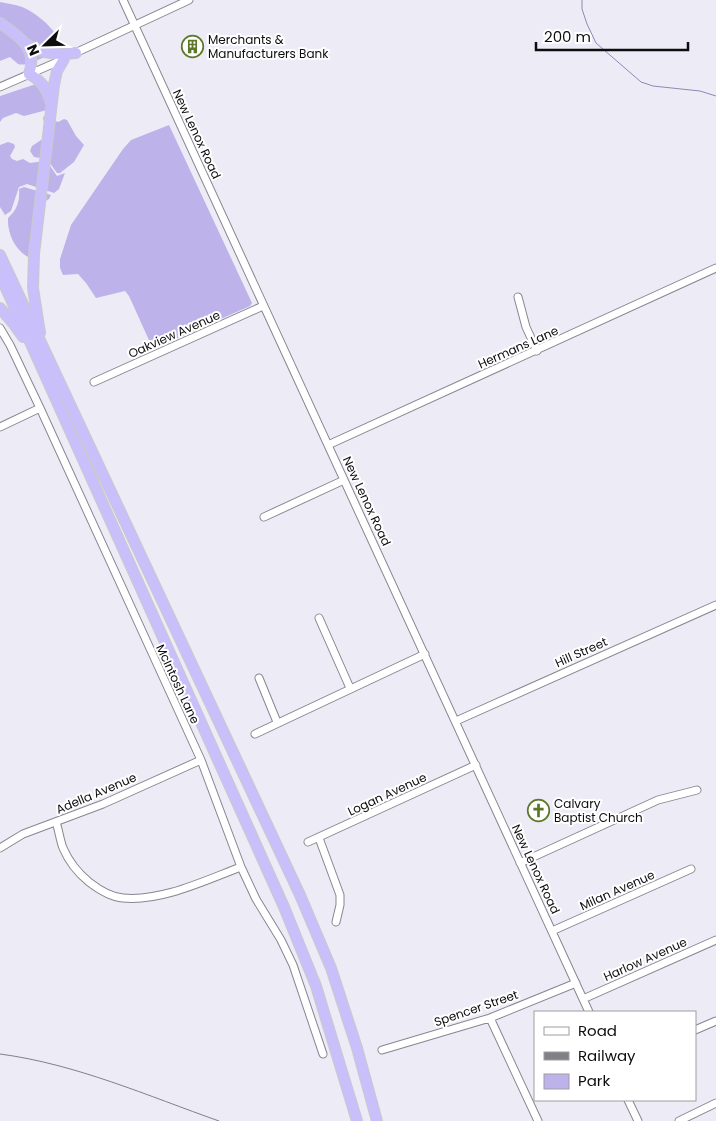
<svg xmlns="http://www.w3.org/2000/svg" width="716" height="1121" viewBox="0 0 716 1121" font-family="Poppins,sans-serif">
<rect width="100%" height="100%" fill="#edecf6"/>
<path fill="#bdb3ea" d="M0,2C10,4 21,5 30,11C39,16 66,37 57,49C54,53 45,57 40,59C33,62 25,66 18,64L10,57L0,61Z
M36,84L39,85L49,107L47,110L24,116L16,113L3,118L0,122V96Z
M44,116L58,122L64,119L67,120L76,136L84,145L74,162L60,173H57L47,159L34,157L30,151L32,146L47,136L43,118Z
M169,125L252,303L250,306L153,349L129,296L125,291L96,298L86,283L78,274L63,275L60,268V259L71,225L123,149L131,140Z
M8,142L14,144L15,147L10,156L12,159L17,161L23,159L30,163L44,161L48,163L57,176L65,173L59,189L54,193L27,184L19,187L11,211L5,215L0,207V145Z
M24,187L51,195L49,199L38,206L34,252L28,257C15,250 7,233 8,218C17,210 20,201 19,189Z"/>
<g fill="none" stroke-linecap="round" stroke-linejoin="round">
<path stroke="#9086ba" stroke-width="1" d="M582,0V9L587,24L596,43L641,82L653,86L700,91L716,96"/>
<defs>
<path id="minor" d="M123,0L589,1012
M73,54L189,0
M0,87L64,59
M518,297L526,327L537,351
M0,328L10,345L40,408L201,760L241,867L256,899L281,940L293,965L323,1054
M94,382L263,306
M0,427L40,408
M328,445L716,268
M264,517L344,480
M319,618L350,688
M259,678L277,722
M456,721L716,605
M255,734L425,654
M56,822C59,831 60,840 63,848C69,862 78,873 89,882C98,889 110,897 123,898C161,902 206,880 241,867
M319,838L340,895V905L336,922
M308,842L476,765
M0,848L23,834L103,804L201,760
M520,863L658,800L697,790
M552,931L691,869
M583,999L716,940
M490,1018L538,1121
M695,1030L716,1021
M382,1050L490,1018L576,983
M628,1100L638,1121
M679,1121L716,1103"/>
<path id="highway" d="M0,23C19,36 38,48 29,74C42,81 47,89 51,103
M26,44C43,54 57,55 76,53
M0,255L300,895L331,968L357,1048L377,1121
M0,275L284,907L316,986L357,1121
M0,308L13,323L23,337
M40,333L33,288L34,254L54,85L57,71L64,59"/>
</defs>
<use href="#minor" stroke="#888690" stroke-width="9"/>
<use href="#highway" stroke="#cacaca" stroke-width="12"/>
<use href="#minor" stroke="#fff" stroke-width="7"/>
<use href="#highway" stroke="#c9bffa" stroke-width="10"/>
<path stroke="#818086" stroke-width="1" d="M0,1054C76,1064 148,1096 219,1121"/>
</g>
<defs>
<symbol id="building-ring" viewBox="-11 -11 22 22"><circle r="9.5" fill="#fff" stroke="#5d782b" stroke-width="1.5"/><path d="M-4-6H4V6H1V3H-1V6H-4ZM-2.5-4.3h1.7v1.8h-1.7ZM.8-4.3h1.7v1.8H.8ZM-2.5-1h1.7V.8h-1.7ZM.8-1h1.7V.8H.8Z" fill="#5d782b"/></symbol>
<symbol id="church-ring" viewBox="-11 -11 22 22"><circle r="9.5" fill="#fff" stroke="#5d782b" stroke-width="1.5"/><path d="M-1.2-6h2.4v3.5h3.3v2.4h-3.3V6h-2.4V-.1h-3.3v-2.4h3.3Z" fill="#5d782b"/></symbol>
</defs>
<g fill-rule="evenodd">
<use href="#building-ring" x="180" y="34" width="25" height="25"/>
<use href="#church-ring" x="526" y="798" width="25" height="25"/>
</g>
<g text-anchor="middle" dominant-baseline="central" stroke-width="4" stroke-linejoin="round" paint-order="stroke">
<g font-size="12" fill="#0d0c0f" stroke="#fff" text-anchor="start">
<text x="208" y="39">Merchants &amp;<tspan x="208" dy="14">Manufacturers Bank</tspan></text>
<text x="554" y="803">Calvary<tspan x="554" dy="14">Baptist Church</tspan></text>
</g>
<g font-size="12" fill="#0d0c0f" stroke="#fff">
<text transform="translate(197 134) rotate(65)">New Lenox Road</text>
<text transform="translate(174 334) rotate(-24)">Oakview Avenue</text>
<text transform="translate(518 347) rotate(-24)">Hermans Lane</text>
<text transform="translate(367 501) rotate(65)">New Lenox Road</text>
<text transform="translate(581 652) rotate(-24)">Hill Street</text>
<text transform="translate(178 684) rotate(65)">McIntosh Lane</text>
<text transform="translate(96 793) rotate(-23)">Adella Avenue</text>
<text transform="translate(387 794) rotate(-25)">Logan Avenue</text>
<text transform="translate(536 869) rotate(65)">New Lenox Road</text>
<text transform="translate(617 890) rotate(-24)">Milan Avenue</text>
<text transform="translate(645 959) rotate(-24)">Harlow Avenue</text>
<text transform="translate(476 1008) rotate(-19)">Spencer Street</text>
</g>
</g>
<rect x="534" y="1011" width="162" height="90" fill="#ffffff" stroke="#9e9e9f"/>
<rect x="544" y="1027" width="25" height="8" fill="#ffffff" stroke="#9e9e9f"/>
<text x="578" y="1036" font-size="15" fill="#0d0c0f">Road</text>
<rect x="544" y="1052" width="25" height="8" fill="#818086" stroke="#9e9e9f"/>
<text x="578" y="1061" font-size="15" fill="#0d0c0f">Railway</text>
<rect x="544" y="1074" width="25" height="15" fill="#bdb3ea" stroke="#9e9e9f"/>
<text x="578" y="1086" font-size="15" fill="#0d0c0f">Park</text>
<g transform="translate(45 45) rotate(247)" stroke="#ffffff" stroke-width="4" paint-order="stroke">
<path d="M0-4L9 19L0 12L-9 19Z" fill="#0d0c0f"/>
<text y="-8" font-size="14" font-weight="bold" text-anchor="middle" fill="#0d0c0f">N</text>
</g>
<path d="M536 42v8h152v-8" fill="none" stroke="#0d0c0f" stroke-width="2.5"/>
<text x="544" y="42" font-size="15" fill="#0d0c0f" stroke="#ffffff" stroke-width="4" paint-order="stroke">200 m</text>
</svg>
